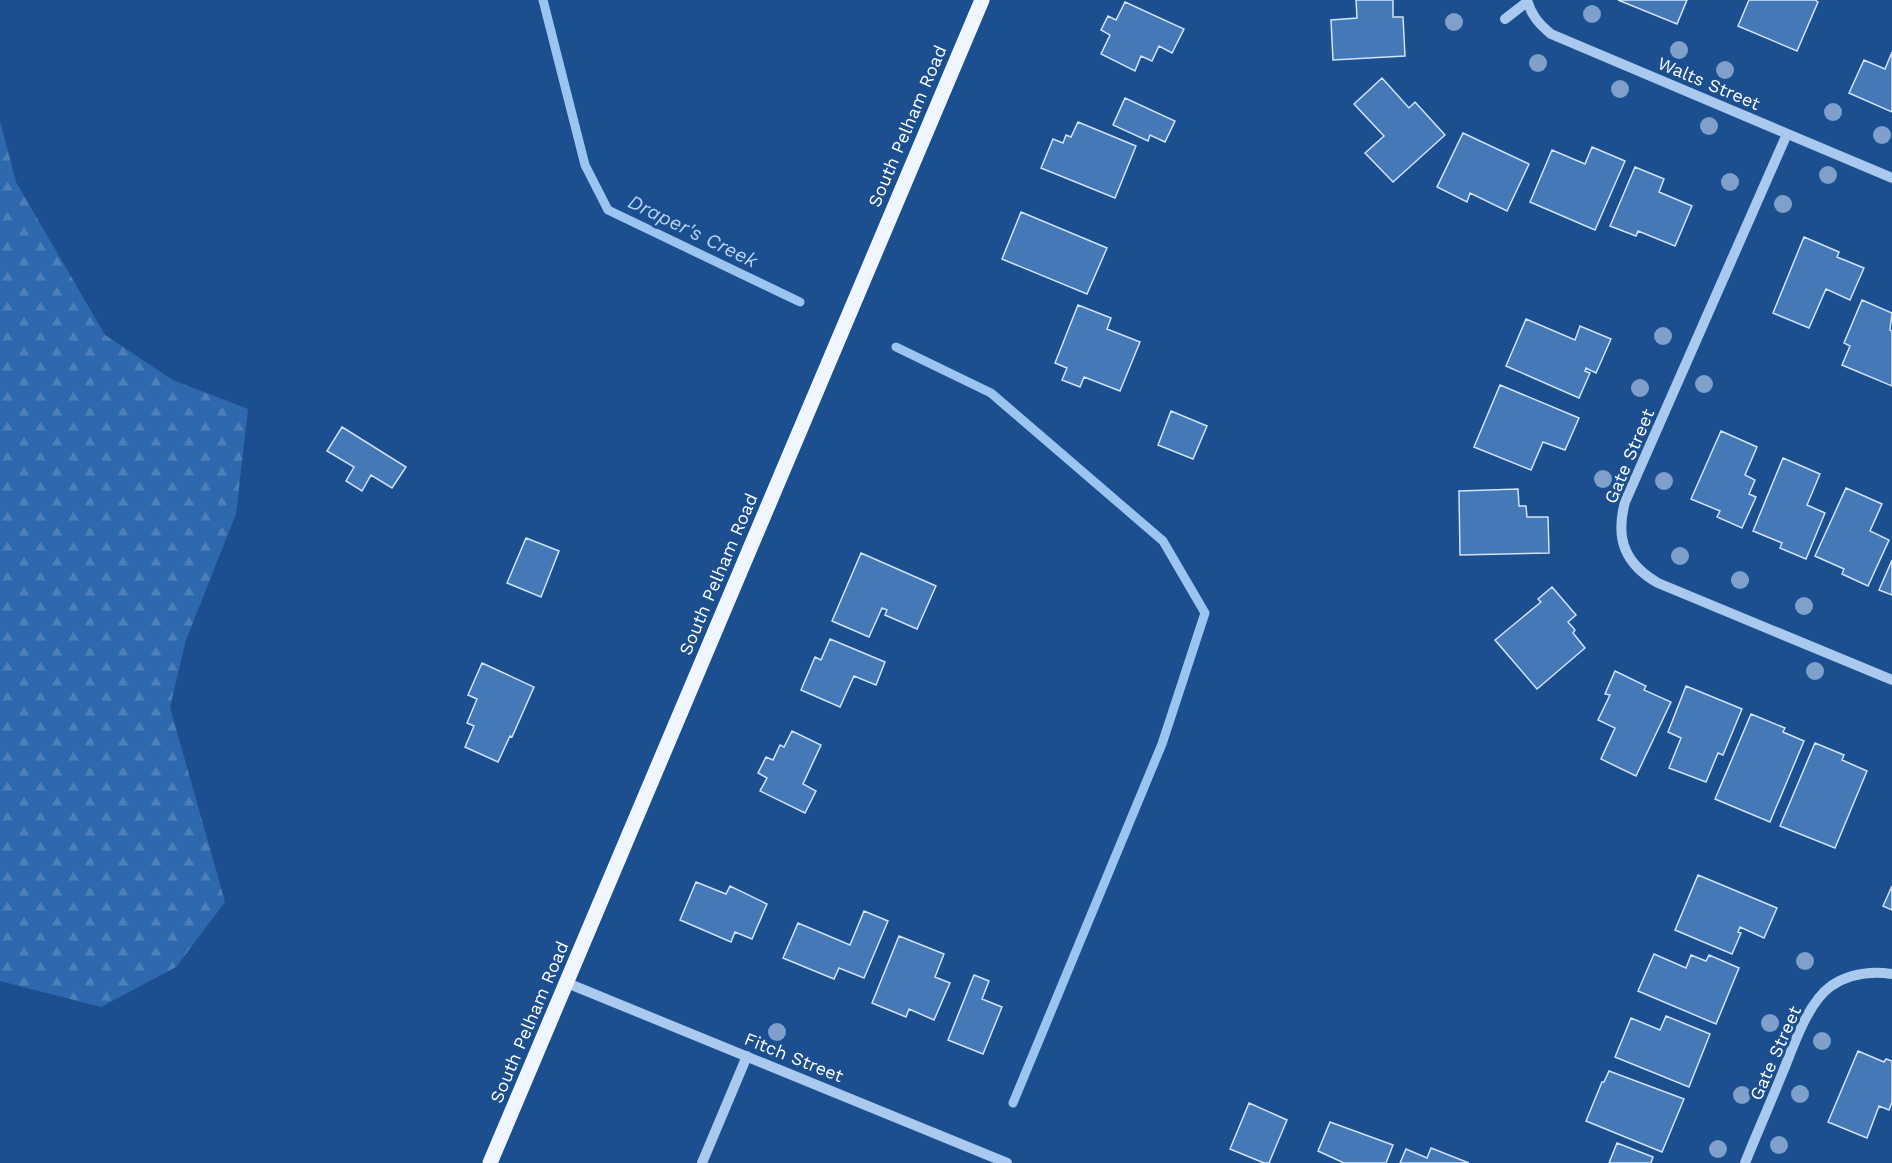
<svg xmlns="http://www.w3.org/2000/svg" width="1892" height="1163" viewBox="0 0 1892 1163" font-family="'Work Sans',sans-serif">
<defs>
<pattern id="forest-firs" width="22" height="20" patternUnits="userSpaceOnUse" patternTransform="scale(1.5)"><rect width="22" height="20" fill="#2e69ad"/><path d="M5 1l3.5 6h-7zM16 11l3.5 6h-7z" fill="#4d80b9"/></pattern>
</defs>
<rect width="100%" height="100%" fill="#1b4f8f"/>
<path fill="url(#forest-firs)" d="M0,121L16,182L105,335L173,380L248,409L236,514L186,640L170,707L225,902L176,967L101,1007L0,981Z"/>
<g fill="none" stroke-linecap="round" stroke-linejoin="round">
<path stroke="#9cc4f0" stroke-width="9" d="M543,0L585,165L608,210L800,302
M896,347L991,393L1163,541L1205,613L1162,744L1013,1103"/>
</g>
<path fill="#4478b7" stroke="#cfe3fa" stroke-width="1.5" d="M1356,0H1393V17H1403L1405,56L1333,60L1331,20L1357,18Z
M1618,0H1687L1677,24Z
M1749,0H1815L1818,2L1797,51L1738,26Z
M1125,2L1184,29L1172,53L1159,46L1152,61L1141,56L1135,71L1101,54L1110,35L1101,30L1108,16L1116,20Z
M1892,52V112L1849,93L1864,60L1885,69Z
M1382,78L1409,108L1415,102L1445,135L1393,182L1365,153L1384,136L1354,104Z
M1125,98L1175,121L1165,142L1150,135L1148,141L1113,125Z
M1078,122L1136,146L1115,198L1041,168L1053,139L1063,143L1066,135L1071,137Z
M1463,133L1529,164L1507,211L1470,193L1467,202L1437,187Z
M1592,147L1625,161L1595,230L1530,202L1552,150L1585,164Z
M1635,167L1664,179L1659,192L1692,206L1675,246L1638,231L1636,236L1610,226Z
M1021,212L1107,248L1087,294L1002,259Z
M1804,237L1839,252L1837,257L1864,268L1850,300L1826,289L1809,328L1773,313Z
M1862,300L1892,313L1890,330L1892,331V386L1842,365L1850,346L1844,343Z
M1078,305L1111,318L1107,329L1140,342L1120,391L1084,377L1080,387L1062,380L1067,368L1055,363Z
M1526,319L1575,340L1580,326L1611,339L1596,373L1586,368L1585,371L1590,373L1579,398L1506,366Z
M1500,385L1579,418L1565,450L1543,442L1531,470L1474,447Z
M1171,411L1207,426L1193,459L1158,445Z
M342,427L406,467L392,488L371,475L362,491L346,481L354,467L327,451Z
M1721,431L1757,447L1745,475L1755,480L1749,494L1756,497L1742,528L1717,517L1720,511L1691,499Z
M1783,458L1820,474L1807,505L1825,513L1806,559L1780,548L1782,543L1753,531Z
M1846,488L1882,504L1870,531L1889,540L1868,586L1842,574L1844,569L1815,556Z
M1518,489L1519,506H1526L1527,517H1548L1549,553L1460,555L1459,491Z
M526,538L559,551L541,597L507,583Z
M861,553L936,586L917,629L885,615L887,610L882,608L869,637L832,621Z
M1892,560V595L1879,590Z
M1552,587L1576,615L1568,622L1575,630L1573,633L1585,648L1537,689L1495,640L1541,602L1538,599Z
M830,639L885,662L876,685L854,676L840,707L801,690L815,657L821,660Z
M482,663L534,687L512,737L510,736L498,762L465,747L474,726L467,723L477,699L468,695Z
M1615,671L1646,686L1644,690L1671,702L1636,776L1601,759L1615,728L1598,720L1610,695L1605,694Z
M1686,686L1742,709L1723,755L1718,753L1706,782L1669,768L1681,738L1668,732Z
M1751,714L1785,728L1783,732L1804,741L1770,822L1715,799Z
M792,731L821,745L803,784L816,791L805,813L760,791L767,778L758,773L766,757L773,760L780,745L784,747Z
M1815,743L1844,755L1842,760L1867,771L1835,848L1780,826Z
M1698,875L1777,908L1764,938L1740,927L1738,932L1741,933L1732,954L1675,930Z
M696,882L726,894L730,886L767,904L752,939L735,932L731,942L680,920Z
M1892,886V910L1883,906Z
M864,911L888,921L864,978L839,968L834,979L783,958L798,923L850,945Z
M899,936L944,954L935,977L950,983L934,1020L909,1009L906,1017L872,1003Z
M1654,954L1686,968L1691,955L1706,961L1709,955L1739,968L1716,1024L1638,991Z
M974,975L989,981L982,999L1002,1007L983,1054L948,1040Z
M1666,1016L1710,1034L1689,1087L1615,1057L1631,1018L1660,1030Z
M1858,1051L1884,1062L1886,1059L1892,1061V1102L1889,1110L1879,1106L1867,1138L1828,1122Z
M1609,1071L1684,1099L1662,1152L1586,1121L1602,1082H1604Z
M1249,1103L1287,1120L1269,1163H1264L1230,1149Z
M1330,1122L1393,1145L1386,1163H1344L1318,1151Z
M1617,1143L1653,1157L1651,1163H1609Z
M1431,1148L1469,1163H1400L1406,1149L1427,1158Z"/>
<g fill="none" stroke-linecap="round" stroke-linejoin="round">
<path stroke="#a9c9ee" stroke-width="10" d="M1527,0C1531,15 1539,24 1551,34L1892,178
M1505,19L1527,2
M1787,134L1625,502C1615,539 1625,564 1658,583L1892,680
M567,983L1007,1163
M702,1163L747,1056
M1745,1163C1757,1133 1770,1104 1782,1074C1793,1048 1807,1003 1831,986C1849,974 1871,971 1892,974"/>
<path stroke="#f0f6ff" stroke-width="15" d="M490,1163L982,0"/>
</g>
<g fill="#7ea0ca">
<circle cx="1592" cy="14" r="9"/>
<circle cx="1454" cy="22" r="9"/>
<circle cx="1679" cy="50" r="9"/>
<circle cx="1538" cy="63" r="9"/>
<circle cx="1725" cy="70" r="9"/>
<circle cx="1620" cy="89" r="9"/>
<circle cx="1833" cy="112" r="9"/>
<circle cx="1709" cy="126" r="9"/>
<circle cx="1882" cy="135" r="9"/>
<circle cx="1828" cy="175" r="9"/>
<circle cx="1730" cy="182" r="9"/>
<circle cx="1783" cy="204" r="9"/>
<circle cx="1663" cy="336" r="9"/>
<circle cx="1704" cy="384" r="9"/>
<circle cx="1640" cy="388" r="9"/>
<circle cx="1603" cy="479" r="9"/>
<circle cx="1664" cy="481" r="9"/>
<circle cx="1680" cy="556" r="9"/>
<circle cx="1740" cy="580" r="9"/>
<circle cx="1804" cy="606" r="9"/>
<circle cx="1815" cy="671" r="9"/>
<circle cx="1805" cy="961" r="9"/>
<circle cx="1770" cy="1023" r="9"/>
<circle cx="777" cy="1032" r="9"/>
<circle cx="1822" cy="1041" r="9"/>
<circle cx="1800" cy="1094" r="9"/>
<circle cx="1742" cy="1095" r="9"/>
<circle cx="1779" cy="1145" r="9"/>
<circle cx="1718" cy="1149" r="9"/>
</g>
<g text-anchor="middle" dominant-baseline="central" stroke-width="6" stroke-linejoin="round" paint-order="stroke">
<g font-size="18" fill="#fff" stroke="#1b4f8f">
<text transform="translate(1709 83) rotate(23)">Walts Street</text>
<text transform="translate(907 126) rotate(-67)">South Pelham Road</text>
<text transform="translate(1629 456) rotate(-67)">Gate Street</text>
<text transform="translate(718 574) rotate(-67)">South Pelham Road</text>
<text transform="translate(529 1022) rotate(-67)">South Pelham Road</text>
<text transform="translate(1775 1053) rotate(-66)">Gate Street</text>
<text transform="translate(794 1057) rotate(22)">Fitch Street</text>
</g>
<g font-size="20" font-style="italic" fill="#b5d3f5" stroke="#1b4f8f">
<text transform="translate(693 231) rotate(26)">Draper's Creek</text>
</g>
</g>
</svg>
